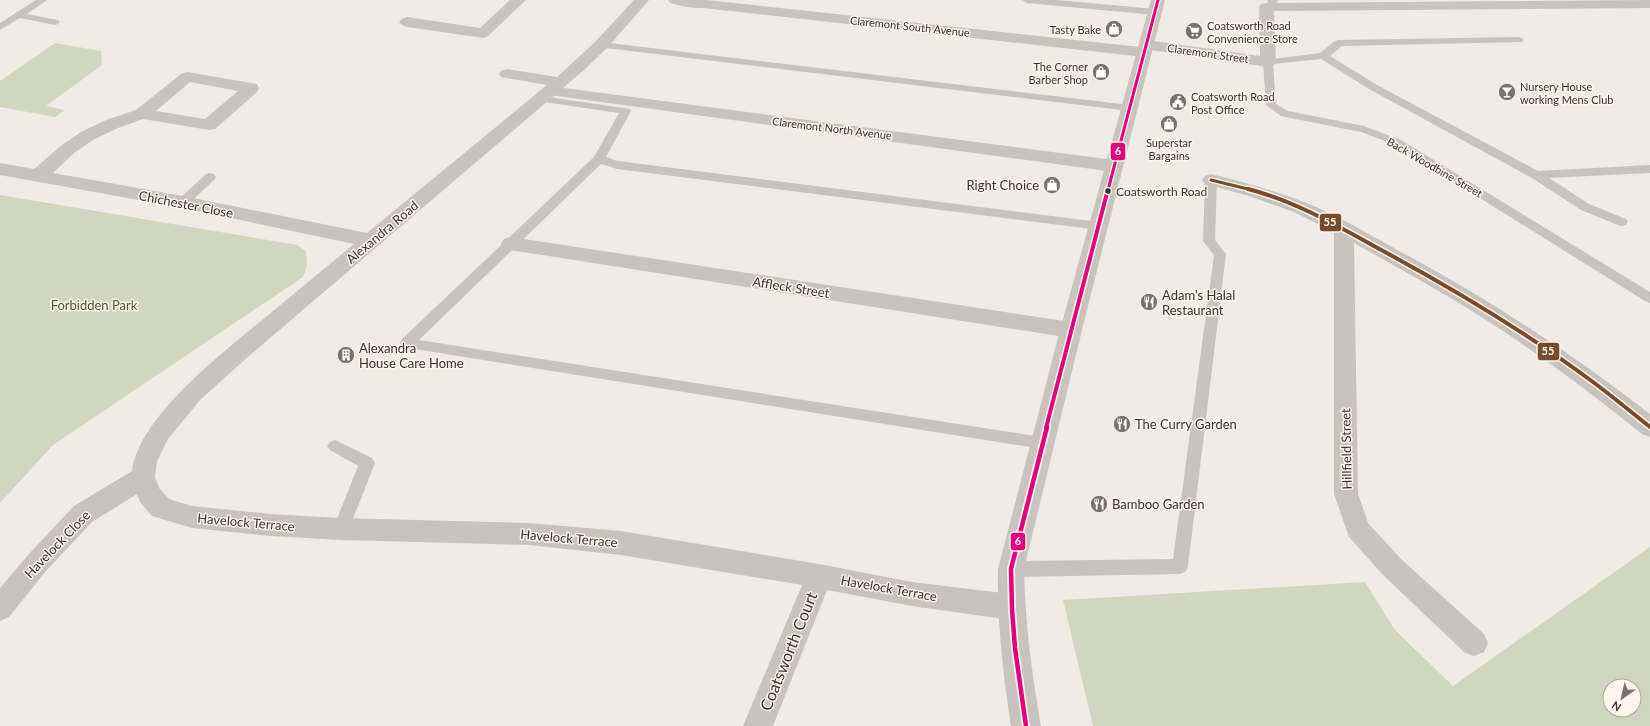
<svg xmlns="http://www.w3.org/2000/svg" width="1650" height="726" viewBox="0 0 1650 726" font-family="Lato,sans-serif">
<rect width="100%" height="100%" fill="#f0ebe5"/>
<path fill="#d1d6bf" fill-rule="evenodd" d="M55,43L101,51L102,65L46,106L65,110L55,117L0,107V81Z
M0,195L297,245L306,251L307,266L303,277L53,445L0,503Z
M1650,547V726H1093L1063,600L1365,582L1395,630L1453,686ZM1610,686H1634V710H1610Z"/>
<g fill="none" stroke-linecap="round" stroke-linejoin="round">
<path fill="#c9c3be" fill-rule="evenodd" d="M36,0H47L27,14L58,20L60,22L58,24L55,25L20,18L0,30V23Z
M1022,0H1057L1155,9L1160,12L1155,15L1027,3Z
M1268,0H1278L1275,8H1269L1267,6Z
M1518,37L1522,38L1523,40L1522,42L1342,46L1330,56L1377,85L1538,171L1650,165V173L1549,178L1589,204L1626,219L1628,222L1626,225L1622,226L1618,225L1581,210L1532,178L1369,89L1321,59L1273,64L1276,104L1288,111L1364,126L1401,140L1650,292V303L1645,301L1393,144L1361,132L1281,116L1266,105L1263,62L1264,60L1320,53L1335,41L1339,40Z
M601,42L1130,105L1135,108L1130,111L597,47L596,45L597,43Z
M541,96L630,109L631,111L606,157L618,161L1099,222L1103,223L1105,226L1103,229L1099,230L617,169L601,164L419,340L1042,437L1047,439L1050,443L1047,447L1042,449L402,347L400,343L402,339L594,157L619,113L537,101L536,99Z
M210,173L214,174L216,177L214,180L187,205H179L177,202L179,199L206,174Z
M1211,176L1215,177L1217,180L1215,240L1226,254L1188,566L1186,571L1180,574L1011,577L1005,574L1003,569L1005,564L1011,561L1173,559L1214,255L1203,241L1205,180L1207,177Z
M335,440L372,458L375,463L349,529L347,534L341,536L335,534L333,529L358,466L330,450L327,446L330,442Z"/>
<path fill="#c9c3be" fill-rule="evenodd" d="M668,0H704L708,1L710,4L708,7C697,10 681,6 670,3Z
M549,86L1114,160L1120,162L1123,166L1120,170L1114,172L543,94L541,91L543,88Z"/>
<path fill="#c9c3be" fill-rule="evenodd" d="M510,0H526L488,36L483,38L407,27L402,25L399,22L402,19L407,17L480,28Z
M634,0H649L607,48L584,70L249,356L201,399L168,439L157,461L155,477L159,488L169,499L192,506L270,514L341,518L529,523L621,531L819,564L912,582L1011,594L1020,598L1024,607L1020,616L1011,620L912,606L827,590L773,726H743L802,585L621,555L529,545L341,540L270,536L192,528L152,516L140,502L137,494L92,522L46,571L9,617L0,621V588L28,555L74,506L132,471C139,416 225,351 267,316C296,292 325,268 354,244L183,208L0,175V163L34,169L62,145L81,132L106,120L136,110L181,74L187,72L251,83L257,84L259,88L257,92L215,129L209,130L143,119L118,128L93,140L74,153L53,173L183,196L367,233L547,85L501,77L499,74L501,71L507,69L557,77L595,42ZM190,82L238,91L205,119L156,111Z
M707,0L1140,47L1139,45L1141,42L1147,40L1260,56L1259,7L1261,4L1266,3L1650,0V8L1274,11L1276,62L1274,65L1268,67L1151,50L1152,52L1150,55L1144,57L703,8L698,7L696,4L698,1Z
M1211,174C1244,182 1275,191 1307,203C1339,216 1370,235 1401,252C1489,299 1571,353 1650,414V437L1642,434C1597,398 1551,363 1503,331C1455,299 1404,271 1354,243L1358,494L1368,523L1401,559L1484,634L1488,643L1484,652L1474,656L1464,652L1383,575L1349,537L1334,494V232L1294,212L1249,196L1205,184L1202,180L1205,176Z
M511,237L1071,322L1079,324L1082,330L1079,336L1071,338L504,249L501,244L504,239Z"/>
<path fill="#c9c3be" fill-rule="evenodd" d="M1151,0H1165L1082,330L1024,569C1025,622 1032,674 1041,726H1011C1003,674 997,622 998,569L1060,330Z"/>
<defs>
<path id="bus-1-far1" d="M1211,180L1252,190"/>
<path id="bus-1" d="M1248,189C1296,201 1341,228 1385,252C1457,291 1527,333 1593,382C1612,396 1631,412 1650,427"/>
<path id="bus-2-far2" d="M1108,190L1158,0"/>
<path id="bus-2-far1" d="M1046,428L1108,189"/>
<path id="bus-2" d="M1026,726L1015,648L1012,609L1011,569L1047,427"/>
</defs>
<use href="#bus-1-far1" stroke="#fbf5ee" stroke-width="5.5"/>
<use href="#bus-1" stroke="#fbf5ee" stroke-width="7"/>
<use href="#bus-2-far2" stroke="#fbf5ee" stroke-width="5.5"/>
<use href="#bus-2-far1" stroke="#fbf5ee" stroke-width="7"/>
<use href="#bus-2" stroke="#fbf5ee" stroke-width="8"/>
<use href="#bus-1-far1" stroke="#7a4b2a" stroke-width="3"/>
<use href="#bus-1" stroke="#7a4b2a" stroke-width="4"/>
<use href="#bus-2-far2" stroke="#e5007d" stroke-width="3"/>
<use href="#bus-2-far1" stroke="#e5007d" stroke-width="4"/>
<use href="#bus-2" stroke="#e5007d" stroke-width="4.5"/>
</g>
<defs>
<symbol id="shop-disc" viewBox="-11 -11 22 22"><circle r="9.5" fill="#7a716c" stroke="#fbf5ee"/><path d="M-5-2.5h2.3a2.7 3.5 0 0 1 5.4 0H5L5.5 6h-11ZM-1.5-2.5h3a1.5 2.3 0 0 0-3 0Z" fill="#fff"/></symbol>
<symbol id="supermarket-disc" viewBox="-11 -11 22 22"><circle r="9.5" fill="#7a716c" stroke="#fbf5ee"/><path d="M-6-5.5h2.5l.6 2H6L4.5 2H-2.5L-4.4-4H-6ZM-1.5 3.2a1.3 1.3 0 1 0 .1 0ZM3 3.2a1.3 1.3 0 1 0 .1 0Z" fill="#fff"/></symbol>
<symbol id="bar-disc" viewBox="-11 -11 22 22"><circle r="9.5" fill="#7a716c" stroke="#fbf5ee"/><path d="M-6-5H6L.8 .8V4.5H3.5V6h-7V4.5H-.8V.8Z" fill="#fff"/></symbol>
<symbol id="civic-disc" viewBox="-11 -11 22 22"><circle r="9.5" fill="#7a716c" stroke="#fbf5ee"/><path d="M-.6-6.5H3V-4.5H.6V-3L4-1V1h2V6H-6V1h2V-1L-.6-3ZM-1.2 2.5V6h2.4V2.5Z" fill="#fff"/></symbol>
<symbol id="restaurant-disc" viewBox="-11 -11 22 22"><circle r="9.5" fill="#7a716c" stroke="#fbf5ee"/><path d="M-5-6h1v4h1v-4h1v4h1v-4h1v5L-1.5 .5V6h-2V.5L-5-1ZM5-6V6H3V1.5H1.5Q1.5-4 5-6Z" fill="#fff"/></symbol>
<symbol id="building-disc" viewBox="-11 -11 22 22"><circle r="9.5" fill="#7a716c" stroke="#fbf5ee"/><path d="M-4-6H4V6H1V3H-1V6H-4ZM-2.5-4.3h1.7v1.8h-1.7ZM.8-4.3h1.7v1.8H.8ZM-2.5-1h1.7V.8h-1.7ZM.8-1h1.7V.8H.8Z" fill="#fff"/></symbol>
</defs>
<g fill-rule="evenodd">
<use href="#shop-disc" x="1104" y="19" width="20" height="20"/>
<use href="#supermarket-disc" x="1184" y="21" width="20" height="20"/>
<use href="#shop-disc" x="1091" y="62" width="20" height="20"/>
<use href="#bar-disc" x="1497" y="82" width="20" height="20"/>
<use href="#civic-disc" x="1168" y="92" width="20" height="20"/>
<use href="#shop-disc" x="1159" y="114" width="20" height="20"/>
<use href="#shop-disc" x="1042" y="175" width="20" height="20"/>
<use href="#restaurant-disc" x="1139" y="292" width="20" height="20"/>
<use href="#building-disc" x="336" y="345" width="20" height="20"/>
<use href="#restaurant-disc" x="1112" y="414" width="20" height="20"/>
<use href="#restaurant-disc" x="1089" y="494" width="20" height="20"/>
</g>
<circle fill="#3b302b" stroke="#fbf5ee" stroke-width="1.5" cx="1108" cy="191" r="3.5"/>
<g text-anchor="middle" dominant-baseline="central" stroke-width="3" stroke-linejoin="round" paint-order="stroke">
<g font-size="11" fill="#3b302b" stroke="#fbf5ee" text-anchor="start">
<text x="1207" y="25">Coatsworth Road<tspan x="1207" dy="13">Convenience Store</tspan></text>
<text x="1101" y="29" text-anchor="end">Tasty Bake</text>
<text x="1088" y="66" text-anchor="end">The Corner<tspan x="1088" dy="13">Barber Shop</tspan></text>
<text x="1520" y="86">Nursery House<tspan x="1520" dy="13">working Mens Club</tspan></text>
<text x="1191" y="96">Coatsworth Road<tspan x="1191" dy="13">Post Office</tspan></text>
<text x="1169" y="142" text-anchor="middle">Superstar<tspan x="1169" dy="13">Bargains</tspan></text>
</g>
<g font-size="11" fill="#3b302b" stroke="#fbf5ee">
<text transform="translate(910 26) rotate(6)">Claremont South Avenue</text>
<text transform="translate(1208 53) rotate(8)">Claremont Street</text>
<text transform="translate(832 128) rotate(7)">Claremont North Avenue</text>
<text transform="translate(1435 167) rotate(30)">Back Woodbine Street</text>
</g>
<g font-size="12" fill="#3b302b" stroke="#fbf5ee" text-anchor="start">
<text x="1116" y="191">Coatsworth Road</text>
</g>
<g font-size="13" fill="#3b302b" stroke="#fbf5ee" text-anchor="start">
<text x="1039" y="185" text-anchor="end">Right Choice</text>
<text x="1162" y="295">Adam's Halal<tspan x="1162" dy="15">Restaurant</tspan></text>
<text x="359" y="348">Alexandra<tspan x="359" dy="15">House Care Home</tspan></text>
<text x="1135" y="424">The Curry Garden</text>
<text x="1112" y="504">Bamboo Garden</text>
</g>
<g font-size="13" fill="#3b302b" stroke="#fbf5ee">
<text transform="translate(186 204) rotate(11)">Chichester Close</text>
<text transform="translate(382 232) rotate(-40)">Alexandra Road</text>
<text transform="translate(791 287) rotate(9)">Affleck Street</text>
<text transform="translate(1346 449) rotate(-91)">Hillfield Street</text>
<text transform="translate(246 522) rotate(5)">Havelock Terrace</text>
<text transform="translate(569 538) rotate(5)">Havelock Terrace</text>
<text transform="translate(57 544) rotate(-46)">Havelock Close</text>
<text transform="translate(889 588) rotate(10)">Havelock Terrace</text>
</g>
<g font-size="13" fill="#4a5a2e" stroke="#fbf5ee">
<text x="94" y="305">Forbidden Park</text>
</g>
<g font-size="16" fill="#3b302b" stroke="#fbf5ee">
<text transform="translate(788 651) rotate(-68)">Coatsworth Court</text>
</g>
</g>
<g stroke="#fbf5ee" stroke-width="1.5">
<rect x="1110" y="142" width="16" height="19" rx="4" fill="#e5007d"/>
<rect x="1319" y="213" width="23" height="19" rx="4" fill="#7a4b2a"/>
<rect x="1537" y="342" width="23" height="19" rx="4" fill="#7a4b2a"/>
<rect x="1010" y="532" width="16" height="19" rx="4" fill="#e5007d"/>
</g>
<g font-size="11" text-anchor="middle" font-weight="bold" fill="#fff">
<text x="1118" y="155">6</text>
<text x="1330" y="226">55</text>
<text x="1548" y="355">55</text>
<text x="1018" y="545">6</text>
</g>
<g transform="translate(1622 698) rotate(214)"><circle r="19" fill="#fbf5ee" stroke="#aea6a0"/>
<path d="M0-3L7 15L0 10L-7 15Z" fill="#7a716c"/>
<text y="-6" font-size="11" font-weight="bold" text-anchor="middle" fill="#3b302b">N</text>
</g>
</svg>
